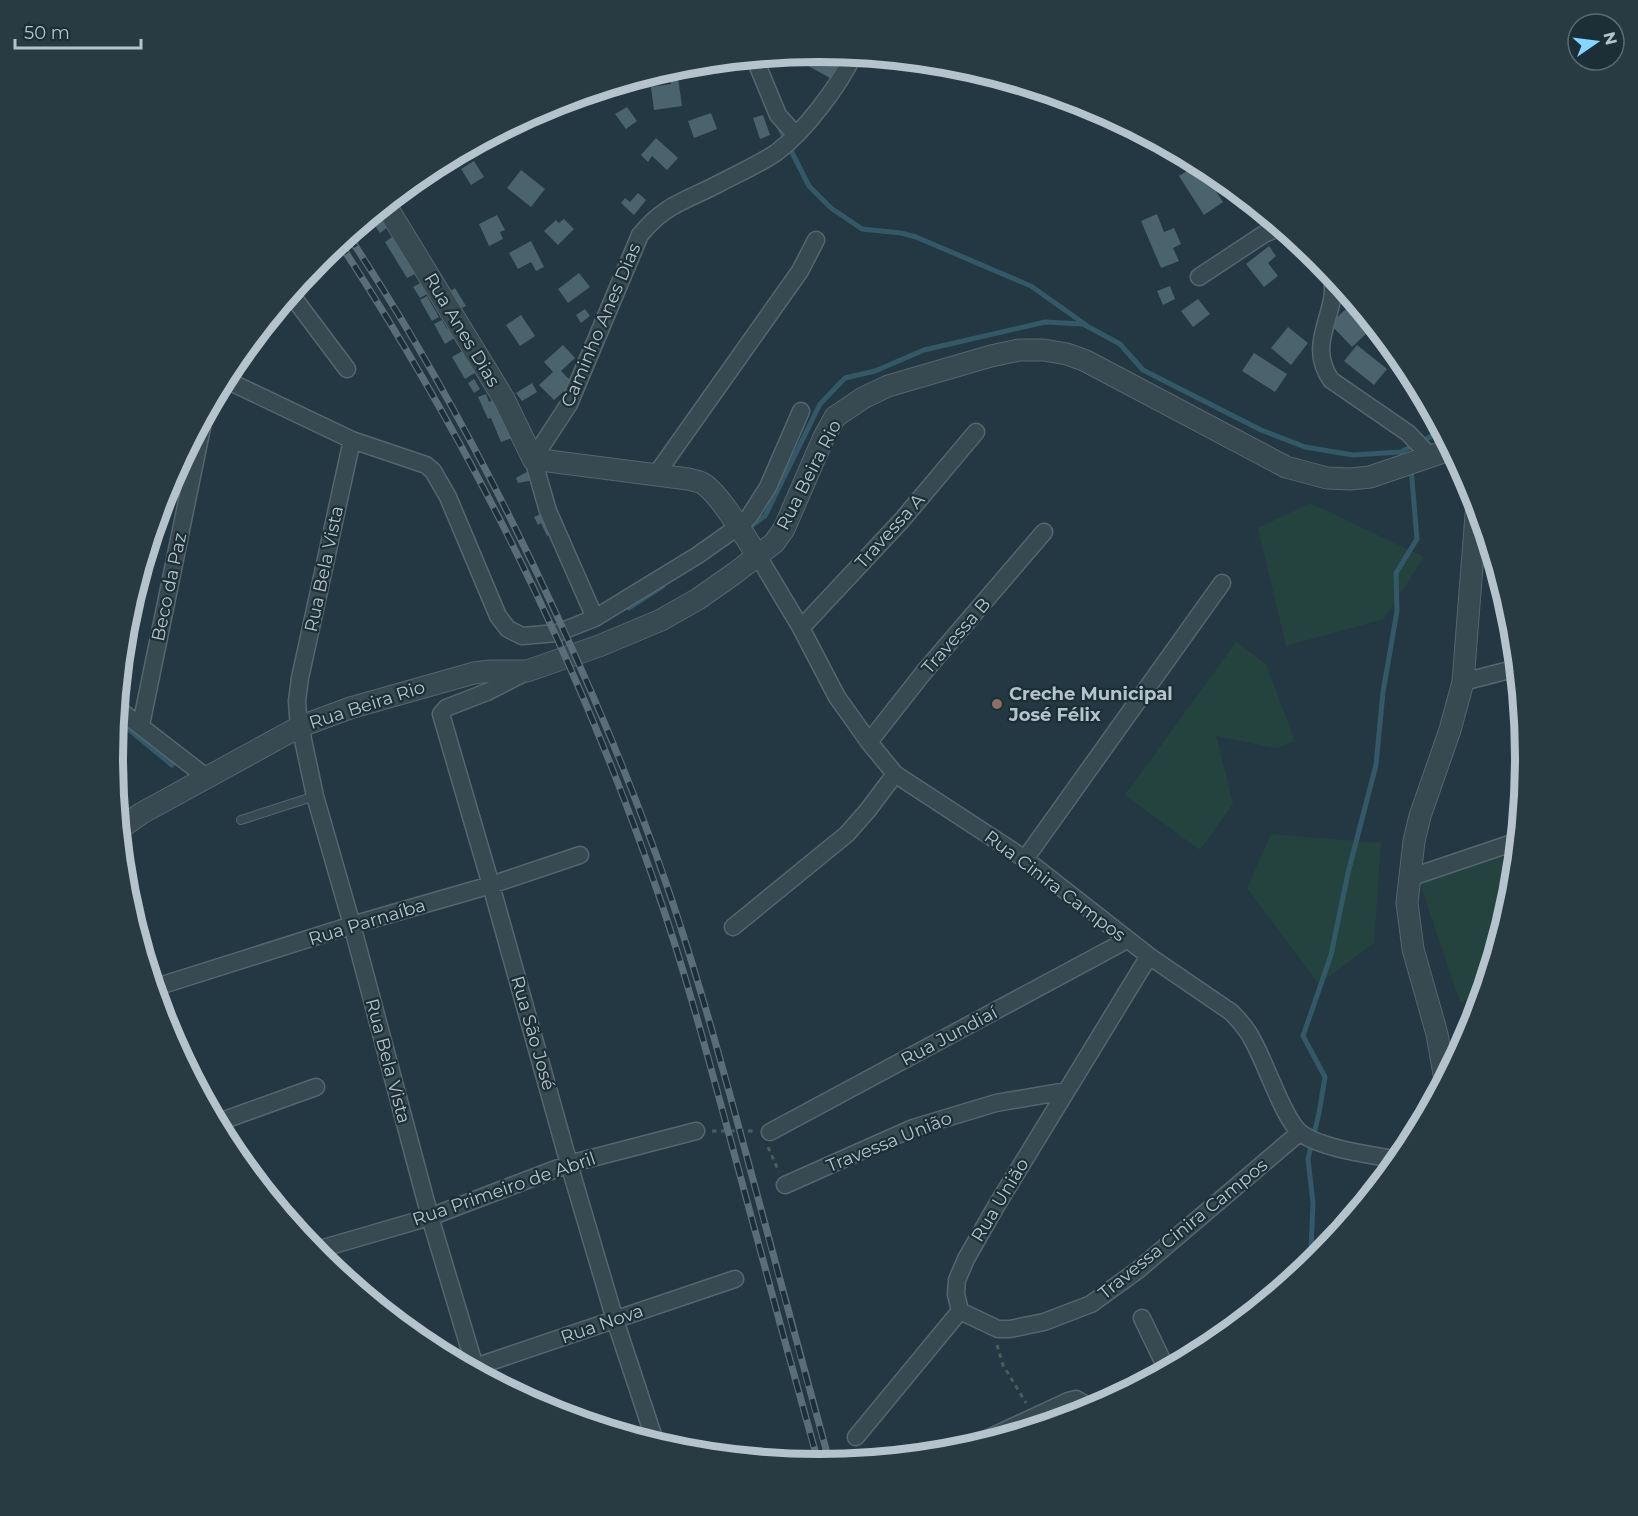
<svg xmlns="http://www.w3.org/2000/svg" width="1638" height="1516" viewBox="0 0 1638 1516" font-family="Montserrat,sans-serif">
<rect width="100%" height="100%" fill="#233842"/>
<path fill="#25433e" d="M1310,503L1424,557L1384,619L1286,646L1258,528Z
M1236,642L1266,664L1295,741L1276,748L1216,736L1233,804L1200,850L1125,795Z
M1271,834L1381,843L1374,943L1319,984L1247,888Z
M1517,845L1512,896L1483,994L1460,1002L1418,878Z"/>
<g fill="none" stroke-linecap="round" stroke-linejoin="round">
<path stroke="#335868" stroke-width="5" d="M777,123L809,186L831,208L862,229L901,233L916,237L1031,286L1086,325
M750,527L765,516L820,404L845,378L875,371L924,350L1045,322L1083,324L1120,344L1143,370L1261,430L1305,447L1353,455L1401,452L1434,435L1438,424
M629,608L663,586
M116,719L172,765
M1314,1262L1311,1250L1313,1203L1308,1159L1319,1113L1325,1077L1303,1036L1331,955L1348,873L1376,765L1383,692L1397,611L1396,573L1417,539L1411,468"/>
</g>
<path fill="#4b636d" d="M819,51L839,62L830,78L803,63L809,52Z
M678,78L682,106L654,110L651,87L671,84L670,79Z
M627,107L637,121L626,129L615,114Z
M711,113L717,129L694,138L688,121Z
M763,115L770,135L760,139L753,118Z
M656,138L678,158L667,170L652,156L648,162L641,155Z
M474,161L484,177L471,185L461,169Z
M1198,164L1223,202L1204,215L1179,176Z
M521,170L545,189L531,207L507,188Z
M638,193L646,200L634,215L621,203L625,198L630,202Z
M1253,204L1277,224L1273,229L1250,207Z
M378,212L388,227L380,233L369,218Z
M1157,214L1164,232L1174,228L1181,244L1173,248L1179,261L1161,268L1141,221Z
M497,215L505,230L500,232L503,239L489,246L479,224Z
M564,219L574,229L558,245L544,231L556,220L559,223Z
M392,237L415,274L407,278L385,242Z
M531,241L544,267L536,271L531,262L518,269L509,253Z
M1269,246L1276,256L1268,263L1278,276L1264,287L1246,264Z
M579,273L590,287L568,303L558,289Z
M420,283L427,294L420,298L413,287Z
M1170,286L1175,299L1163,305L1157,291Z
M455,288L466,306L460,309L449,292Z
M427,296L439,317L432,321L420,300Z
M1198,299L1210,314L1193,327L1181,311Z
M1347,308L1369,331L1352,347L1330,324Z
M585,309L590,316L581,323L576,315Z
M521,315L535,336L520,346L506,325Z
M442,320L447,329L451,327L456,337L445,344L434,324Z
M1288,327L1308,343L1291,365L1271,348Z
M563,345L575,358L561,371L573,383L554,400L539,385L553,372L544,362Z
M1357,345L1387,369L1374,385L1344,361Z
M466,349L478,371L465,379L452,357Z
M1254,353L1287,374L1275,392L1242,371Z
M474,379L480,389L474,393L468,383Z
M532,383L537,392L522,401L516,393Z
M486,394L489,402L497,398L512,438L501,442L491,418L488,419L478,397Z
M530,470L534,480L518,483L516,478Z
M545,512L554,533L547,536L541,523L538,525L534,517Z"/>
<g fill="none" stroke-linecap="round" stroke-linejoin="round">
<defs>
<path id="service" d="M241,820L315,796"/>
<path id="minor" d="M754,57L778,115L796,135
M1331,273C1342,311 1304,341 1331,380L1408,433L1430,456
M1199,277L1264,234L1281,227
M290,293L347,369
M224,379L352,440L426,465L433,471L448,497L498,616L508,629L522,636L557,633L595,618L698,555L739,526L749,517L768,487L801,411
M352,440L300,678L297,701L298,716L315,796L352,925L430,1217L475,1367
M655,476L800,271L816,240
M758,556L801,628L837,697L869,742L895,774L1025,859L1149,956L1231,1012C1240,1021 1248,1030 1253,1041C1265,1061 1285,1123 1302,1134C1323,1149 1373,1155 1399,1160
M595,618L548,511L533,459L569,404L640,235C665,204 686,201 720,183C739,173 760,164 777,152C805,131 839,86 854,54
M801,628L902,520L976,432
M526,672L487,692L446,708L441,714L491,885L569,1164L615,1320L656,1444
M1463,682L1517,668
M117,708L206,777
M141,725L205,413
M869,742L924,672L1044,532
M1025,859L1222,583
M1409,878L1518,841
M733,927L847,834L868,810L895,774
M153,988L352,925L491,885L580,855
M216,1123L316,1087
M770,1132L1127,940
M785,1185L913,1128L996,1103L1066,1091
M313,1251L430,1217L569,1164L696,1131
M960,1311L998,1329H1010L1044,1322L1091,1304L1138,1270L1299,1133
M960,1311L956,1294L957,1280L966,1259L995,1208L1149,956
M1142,1318L1167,1370
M469,1369L735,1279
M856,1437L960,1311
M965,1449L1068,1401L1076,1399L1083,1403L1088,1412"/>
<path id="tertiary" d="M385,204L504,399L533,459L688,479C692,480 698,481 702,483C719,492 746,539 758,556
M119,829L142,813L299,727L350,708L474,673L491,671H527L599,646L661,620L698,599L735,573L774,543L784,529L823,439L835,417L863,398L888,386L991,356L1019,350H1044L1067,354L1086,361L1286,467L1327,478L1350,479L1370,477L1452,449
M1445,1080L1437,1034L1413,949L1407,903L1414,841L1420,816L1450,730L1463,682L1477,502"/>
</defs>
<use href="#service" stroke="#55666f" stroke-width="10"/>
<use href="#minor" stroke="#55666f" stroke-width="19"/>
<use href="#tertiary" stroke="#55666f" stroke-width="23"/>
<path stroke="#45605c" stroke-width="3" stroke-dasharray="4.5 4.5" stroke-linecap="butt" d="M712,1131H756
M768,1147L779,1172
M997,1345L1003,1365L1026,1403"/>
<use href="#service" stroke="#374951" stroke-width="8"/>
<use href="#minor" stroke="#374951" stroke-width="16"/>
<use href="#tertiary" stroke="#374951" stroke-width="21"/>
<defs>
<path id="rail" d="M348,235C429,357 498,487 559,620C599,707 636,795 667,886C698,976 723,1069 748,1161C775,1262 802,1363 830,1464
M339,242C470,443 579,662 657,890C688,980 712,1072 737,1164C764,1264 791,1365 819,1465"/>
</defs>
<use href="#rail" stroke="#596e79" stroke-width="7"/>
<use href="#rail" stroke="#1c2e36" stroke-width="4.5" stroke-dasharray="14" stroke-linecap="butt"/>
</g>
<circle fill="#8d6e63" stroke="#1c2e36" stroke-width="2" cx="997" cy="704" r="6"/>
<g text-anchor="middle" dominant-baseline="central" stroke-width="4.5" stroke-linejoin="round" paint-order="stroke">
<g font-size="18" fill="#b4c3cc" stroke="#1c2e36">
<text transform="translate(601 325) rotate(-67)">Caminho Anes Dias</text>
<text transform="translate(462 330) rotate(59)">Rua Anes Dias</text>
<text transform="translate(809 475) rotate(-63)">Rua Beira Rio</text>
<text transform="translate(890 531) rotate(-48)">Travessa A</text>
<text transform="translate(324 569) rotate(-78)">Rua Bela Vista</text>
<text transform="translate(169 587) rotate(-78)">Beco da Paz</text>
<text transform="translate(956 636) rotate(-49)">Travessa B</text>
<text transform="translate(367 705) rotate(-18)">Rua Beira Rio</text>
<text transform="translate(1055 886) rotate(37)">Rua Cinira Campos</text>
<text transform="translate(367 922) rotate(-17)">Rua Parnaíba</text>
<text transform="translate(533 1033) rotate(74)">Rua São José</text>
<text transform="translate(949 1036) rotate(-28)">Rua Jundiaí</text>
<text transform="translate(388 1061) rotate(75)">Rua Bela Vista</text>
<text transform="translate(889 1142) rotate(-22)">Travessa União</text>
<text transform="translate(504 1189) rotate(-19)">Rua Primeiro de Abril</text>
<text transform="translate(1000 1200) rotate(-59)">Rua União</text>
<text transform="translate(1183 1229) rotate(-39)">Travessa Cinira Campos</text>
<text transform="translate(602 1324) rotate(-19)">Rua Nova</text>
</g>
<g font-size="18" font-weight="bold" fill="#b4c3cc" stroke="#1c2e36" text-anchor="start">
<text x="1009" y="694">Creche Municipal<tspan x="1009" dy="21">José Félix</tspan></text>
</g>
</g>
<path d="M0 0H1638V1516H0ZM123 758a696 696 0 1 1 1392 0a696 696 0 1 1-1392 0Z" fill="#283a42" fill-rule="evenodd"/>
<path fill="none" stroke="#b4c3cc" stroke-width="8" d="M123 758a696 696 0 1 1 1392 0a696 696 0 1 1-1392 0Z"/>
<g transform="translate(1596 42) rotate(76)"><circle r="28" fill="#1c2e36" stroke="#596a72" stroke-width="1.5"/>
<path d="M0-4.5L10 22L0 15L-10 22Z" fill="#85d5ff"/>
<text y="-9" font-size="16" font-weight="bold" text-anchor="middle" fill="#b4c3cc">N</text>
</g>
<path d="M15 39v9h126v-9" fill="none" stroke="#b4c3cc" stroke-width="3"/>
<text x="24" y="39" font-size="18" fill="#b4c3cc" stroke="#1c2e36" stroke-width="4.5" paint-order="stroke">50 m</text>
</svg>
